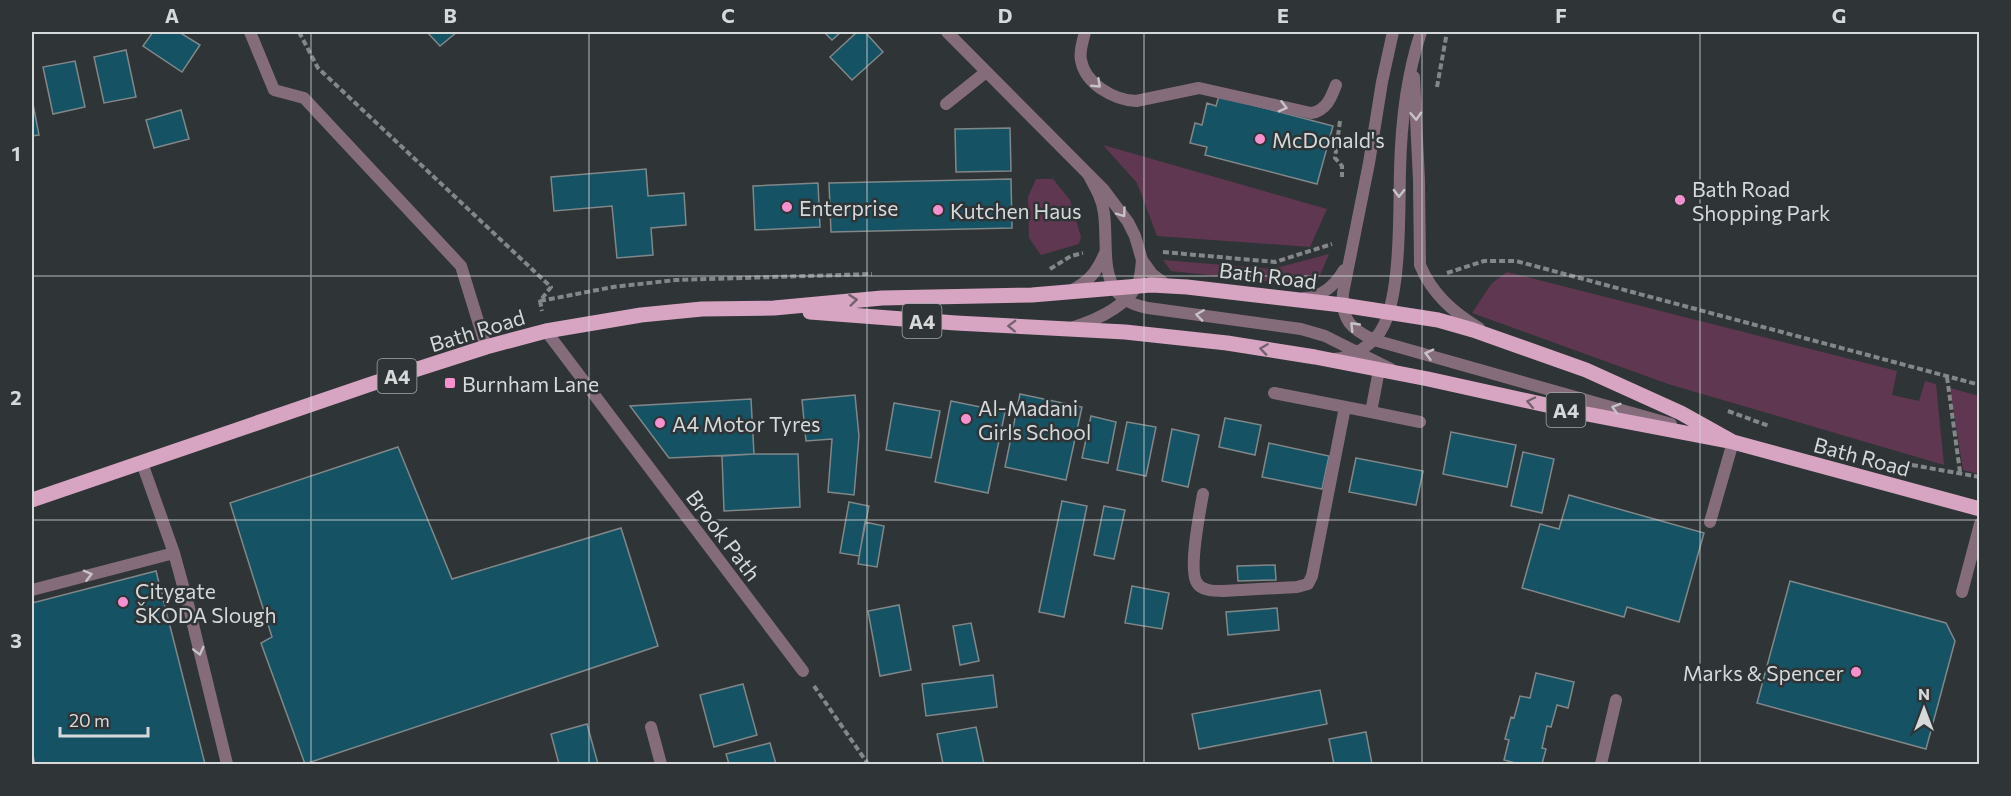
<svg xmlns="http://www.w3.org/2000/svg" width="2011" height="796" viewBox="0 0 2011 796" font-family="Commissioner,sans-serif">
<rect width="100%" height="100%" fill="#2f3436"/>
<path fill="#603750" d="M1103,145L1327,209L1310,247L1157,236L1137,183Z
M1036,179H1053L1070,200L1081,237L1079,244L1041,255L1029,238L1028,197Z
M1329,254L1318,280L1293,284L1171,271L1163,260L1272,269Z
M1507,272L1897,371L1892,395L1919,401L1925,381L1936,384L1944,465L1668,384L1472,313L1492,283Z
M1950,388L1979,396V474L1963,470Z"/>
<path fill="#155264" stroke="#818789" stroke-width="1.5" d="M153,32H179L200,45L182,72L143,46Z
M427,32H457L440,46Z
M824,32H841L832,40Z
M857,32H865L883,52L852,80L830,57Z
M126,50L136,97L104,103L94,57Z
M75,61L85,107L53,114L43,67Z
M1219,96L1333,126L1317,184L1205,155L1207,147L1190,143L1195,123L1202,125L1207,103L1216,106Z
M32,99L39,135L32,136Z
M181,110L189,139L154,148L146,120Z
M1010,128L1011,171L956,172L955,129Z
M646,169L648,196L684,193L686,225L651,228L653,255L617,258L612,206L554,211L551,177Z
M1011,179L1012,228L831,232L829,183Z
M818,183L820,227L755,230L753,186Z
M1020,394L1082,407L1066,480L1005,467Z
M855,395L859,436L854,495L828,492L832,439L806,441L802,400Z
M751,399L754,454L669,458L630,406Z
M951,401L1005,412L988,493L935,482Z
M894,403L940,411L931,458L886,450Z
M1091,416L1116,422L1108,463L1082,458Z
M1225,418L1261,425L1255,455L1219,447Z
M1127,422L1156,427L1146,476L1117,470Z
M1172,429L1199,435L1188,487L1162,481Z
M1451,432L1516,445L1507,487L1443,474Z
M1269,443L1329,456L1322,489L1262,477Z
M398,447L452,579L621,528L658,646L305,764L261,643L272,637L230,503Z
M1523,452L1554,459L1542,513L1511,506Z
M754,454H798L800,507L724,511L722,456Z
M1356,458L1423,471L1416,505L1349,492Z
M1569,495L1704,533L1679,622L1627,607L1624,617L1522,588L1540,524L1559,529Z
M1062,501L1087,506L1064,617L1039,612Z
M849,502L869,506L859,556L840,553Z
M1104,506L1125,510L1114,559L1094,555Z
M865,522L884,526L877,567L858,564Z
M1275,565L1276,580L1238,581L1237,566Z
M156,571L205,764H35L32,751V603Z
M1790,581L1946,623L1955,641L1926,749L1757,703Z
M1132,586L1169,593L1162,629L1125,623Z
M899,605L911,670L880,676L868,611Z
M1277,608L1279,630L1228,635L1226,612Z
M971,623L979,661L960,665L953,626Z
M1536,673L1574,682L1568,708L1557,705L1551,727L1547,726L1542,748L1546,749L1542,764H1519L1504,760L1509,740L1505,739L1511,717L1514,718L1520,696L1530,698Z
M993,675L997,707L926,716L922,684Z
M743,684L757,735L714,747L700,695Z
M1320,690L1327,724L1199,749L1192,714Z
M587,724L598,764H559L551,734Z
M976,727L984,764H943L937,734Z
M1366,732L1372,764H1334L1329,739Z
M770,743L776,764H729L726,754Z"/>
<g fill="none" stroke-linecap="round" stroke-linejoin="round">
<path stroke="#838788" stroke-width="4" stroke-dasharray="6 3" stroke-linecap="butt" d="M299,32L318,68L551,287L540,301L542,311
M1437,87L1447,32
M1340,121L1335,158L1342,166V177
M1328,142L1337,145
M1163,252L1275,262L1332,244
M1050,269L1071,256L1083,253
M1447,273L1484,261H1516L1980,385
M540,301L613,287L676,280L872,274
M1947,377L1960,472
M1728,411L1769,426
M1912,465L1980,477
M814,686L868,764"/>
<path stroke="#856c7a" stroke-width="12" d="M250,32L274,90L304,98L461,266L486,347
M1085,32C1083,41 1079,51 1081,60C1085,84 1114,100 1136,101L1199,88L1311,113C1326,111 1331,98 1336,85
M142,463L174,553L188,604L227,764
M1710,522L1733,442
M32,590L174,553
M1962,592L1980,524
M651,727L661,764"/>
<path stroke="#856c7a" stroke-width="12" d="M947,32L1104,190L1128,222L1135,236L1142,260L1152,274L1168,286
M1393,32L1382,82L1369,163L1343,293C1341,320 1351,329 1374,340L1671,424
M1414,77L1419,180L1420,265C1432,294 1453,312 1479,328
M946,104L986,72
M1088,174C1095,187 1102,198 1104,213C1109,252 1095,299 1148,308L1301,329L1325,336L1391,369
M1072,290C1090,281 1097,271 1105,253
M1304,298C1322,297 1335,285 1344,270
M1074,327C1096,320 1123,308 1136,287C1141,280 1141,268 1142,260
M546,331L803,671
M1333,359C1353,358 1375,344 1384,325C1401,289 1399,213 1400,171C1401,124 1406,77 1421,32
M1274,393L1371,412L1379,370
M1371,412L1420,422
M1203,494C1200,511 1188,570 1197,583C1202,591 1214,591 1223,591L1297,587L1308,584L1312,576L1345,407
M1601,764L1616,700"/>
<path stroke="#d7a4c1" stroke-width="15" d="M810,312L956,323L1125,332L1227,343L1315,357L1428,379L1587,414L1733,442L1980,509
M32,500L371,384L486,347L546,331L641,315L702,309L774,308L882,298L1032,295L1151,285L1187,287L1342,305L1438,320L1473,330L1586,370L1681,413L1733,442"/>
</g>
<defs><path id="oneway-chevron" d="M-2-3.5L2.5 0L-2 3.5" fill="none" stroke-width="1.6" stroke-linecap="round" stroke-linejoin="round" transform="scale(1.5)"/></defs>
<g stroke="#c6c3c7">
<use href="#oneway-chevron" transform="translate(1097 84) rotate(43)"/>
<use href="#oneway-chevron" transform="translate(1283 107) rotate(14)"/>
<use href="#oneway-chevron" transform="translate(1416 116) rotate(87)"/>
<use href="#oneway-chevron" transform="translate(1399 193) rotate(91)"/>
<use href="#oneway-chevron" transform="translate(1122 213) rotate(54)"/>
<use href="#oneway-chevron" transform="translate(1200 315) rotate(-172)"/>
<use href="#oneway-chevron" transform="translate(1354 326) rotate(-134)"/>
<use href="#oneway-chevron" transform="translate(1429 354) rotate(-165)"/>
<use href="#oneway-chevron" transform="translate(1616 408) rotate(-164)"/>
<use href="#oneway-chevron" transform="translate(88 575) rotate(-14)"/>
<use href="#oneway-chevron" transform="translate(199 651) rotate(76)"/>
</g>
<g stroke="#72616e">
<use href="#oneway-chevron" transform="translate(853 300) rotate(-6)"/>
<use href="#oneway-chevron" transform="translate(1012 326) rotate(-178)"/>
<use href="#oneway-chevron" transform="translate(1264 349) rotate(-172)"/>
<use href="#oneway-chevron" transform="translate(1531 402) rotate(-168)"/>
</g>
<path fill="none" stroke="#d6d9da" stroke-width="1.5" stroke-opacity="0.55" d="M311,32V764M589,32V764M867,32V764M1144,32V764M1422,32V764M1700,32V764M32,276H1980M32,520H1980"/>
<g fill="#f790ce" stroke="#2f3436" stroke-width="2">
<circle cx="1260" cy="139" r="6"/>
<circle cx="1680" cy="200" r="6"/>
<circle cx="787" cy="207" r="6"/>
<circle cx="938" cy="210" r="6"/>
<rect x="444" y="377" width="12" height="12" rx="3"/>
<circle cx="966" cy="419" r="6"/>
<circle cx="660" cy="423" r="6"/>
<circle cx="123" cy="602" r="6"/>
<circle cx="1856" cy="672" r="6"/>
</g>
<g text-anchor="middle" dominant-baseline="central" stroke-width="5" stroke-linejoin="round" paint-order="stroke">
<g fill="#2f3436" stroke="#a4a8a9" stroke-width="1.5">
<rect x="902.5" y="304" width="39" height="34" rx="4.5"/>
<rect x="377.5" y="359" width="39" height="34" rx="4.5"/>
<rect x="1546.5" y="393" width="39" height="34" rx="4.5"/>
</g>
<g font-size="20" font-weight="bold" fill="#d6d9da">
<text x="922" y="321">A4</text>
<text x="397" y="376">A4</text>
<text x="1566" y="410">A4</text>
</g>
<g font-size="21" fill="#d6d9da" stroke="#2f3436" text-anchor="start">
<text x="1272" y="139">McDonald's</text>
<text x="1692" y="188">Bath Road<tspan x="1692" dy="24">Shopping Park</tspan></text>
<text x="799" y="207">Enterprise</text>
<text x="950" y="210">Kutchen Haus</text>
<text x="462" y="383">Burnham Lane</text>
<text x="978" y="407">Al-Madani<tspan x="978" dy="24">Girls School</tspan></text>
<text x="672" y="423">A4 Motor Tyres</text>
<text x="135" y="590">Citygate<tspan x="135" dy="24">ŠKODA Slough</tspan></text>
<text x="1844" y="672" text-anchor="end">Marks &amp; Spencer</text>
</g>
<g font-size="21" fill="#d6d9da" stroke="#2f3436">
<text transform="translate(1268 275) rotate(7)">Bath Road</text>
<text transform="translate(477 330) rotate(-17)">Bath Road</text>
<text transform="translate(1862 456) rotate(15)">Bath Road</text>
<text transform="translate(724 535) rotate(53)">Brook Path</text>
</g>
</g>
<rect width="2011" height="796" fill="none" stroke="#2f3436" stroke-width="66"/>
<g transform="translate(1924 709)" stroke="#2f3436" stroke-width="4.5" paint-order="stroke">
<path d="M0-4.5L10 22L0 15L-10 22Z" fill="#d6d9da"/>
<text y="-9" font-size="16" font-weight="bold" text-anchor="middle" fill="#d6d9da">N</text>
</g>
<path d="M60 727v9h88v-9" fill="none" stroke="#d6d9da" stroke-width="3"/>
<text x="69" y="727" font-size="18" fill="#d6d9da" stroke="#2f3436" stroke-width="4.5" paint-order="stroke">20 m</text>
<rect x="33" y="33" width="1945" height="730" fill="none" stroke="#d6d9da" stroke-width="2"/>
<g font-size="20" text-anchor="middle" font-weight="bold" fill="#d6d9da">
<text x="172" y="23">A</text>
<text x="450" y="23">B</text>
<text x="728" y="23">C</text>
<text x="1005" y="23">D</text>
<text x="1283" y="23">E</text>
<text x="1561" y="23">F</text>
<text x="1839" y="23">G</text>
<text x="16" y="161">1</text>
<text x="16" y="405">2</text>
<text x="16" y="648">3</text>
</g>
</svg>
